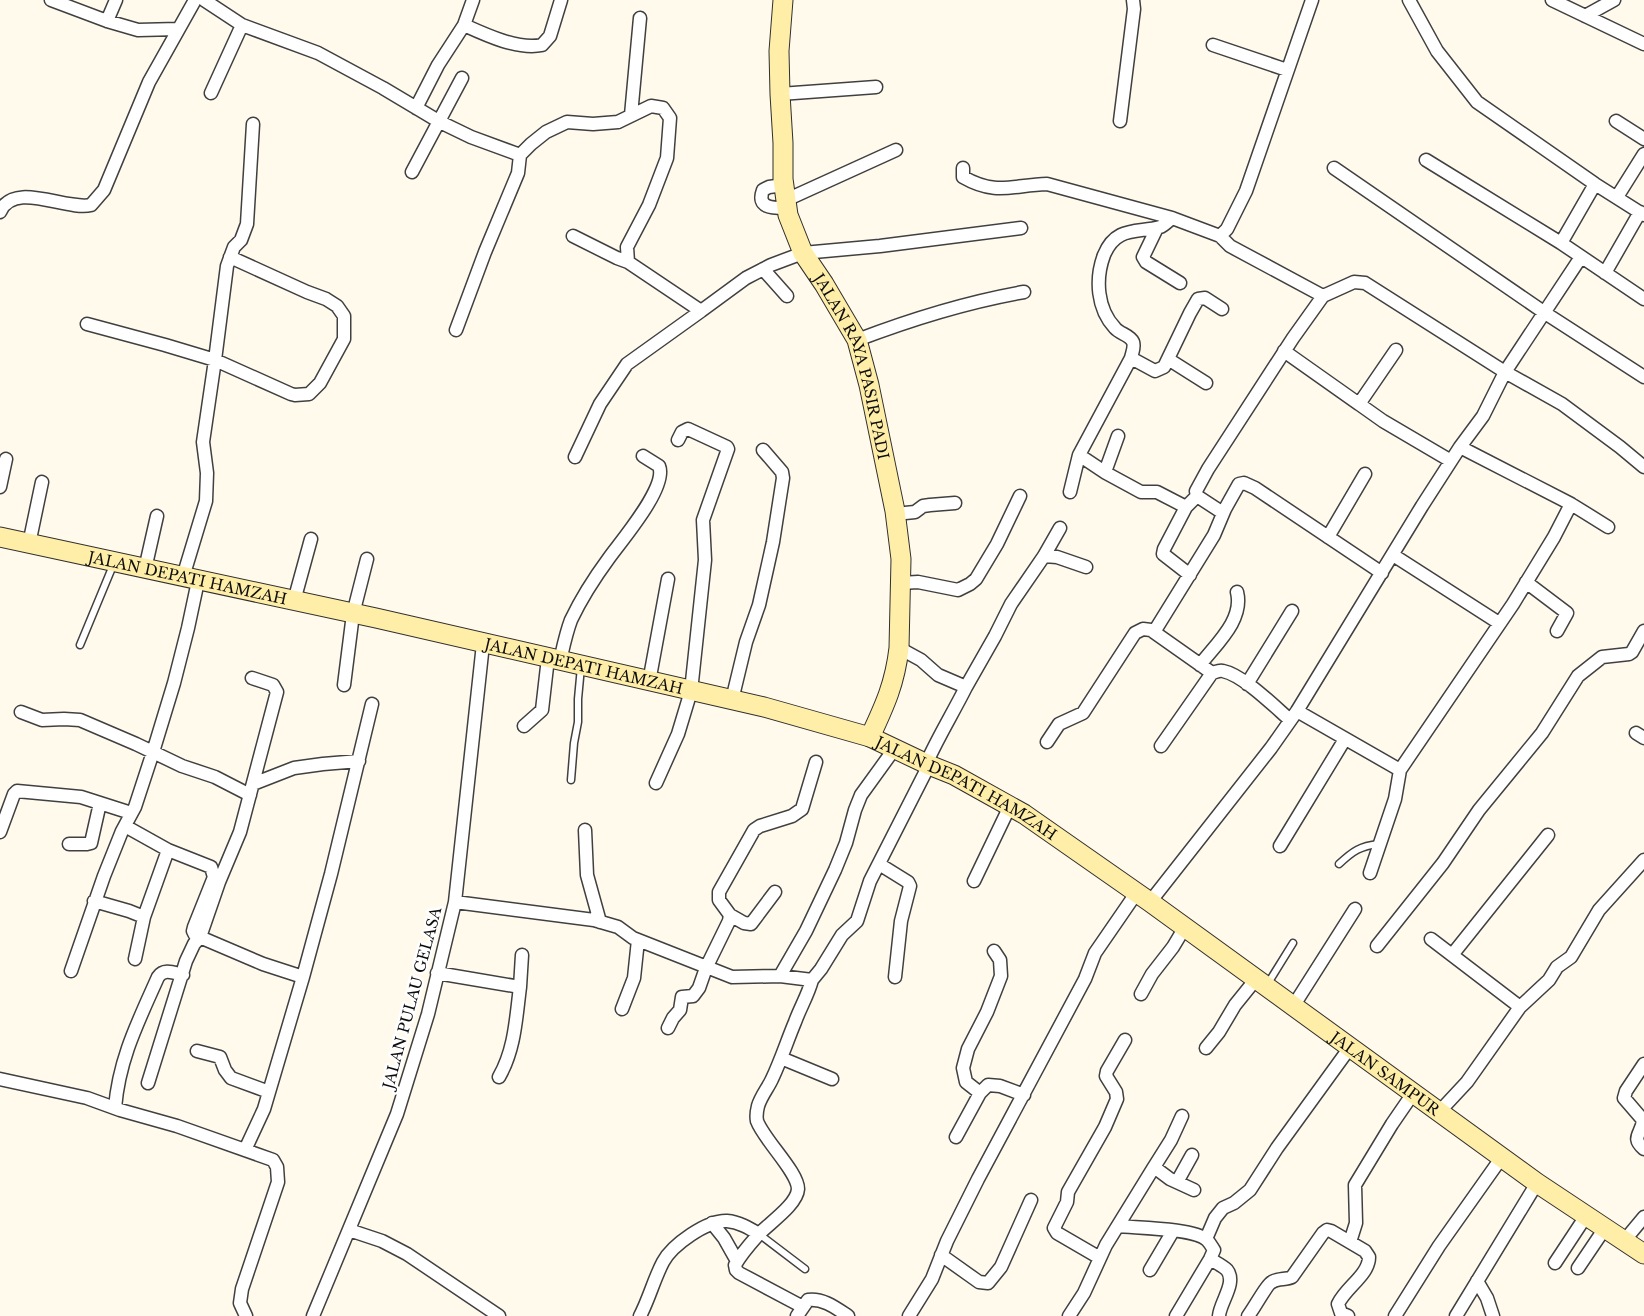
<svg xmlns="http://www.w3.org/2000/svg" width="1644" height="1316" viewBox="0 0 1644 1316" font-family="'Libre Baskerville',serif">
<rect width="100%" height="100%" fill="#fffaec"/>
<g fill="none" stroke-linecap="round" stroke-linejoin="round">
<defs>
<path id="lane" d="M80,645L114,563
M571,780L574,743L578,722V699L581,667
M1339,864C1353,851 1360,846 1379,844
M1267,985L1293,943
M759,1234L805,1269"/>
<path id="street" d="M51,0L107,21L138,30L178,29
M204,0L242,25L318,53L383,88L440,122L471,137L520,155L531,144L546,132L567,122L593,124L618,122L651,106L663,108L670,118L667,158L649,205L627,247L628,262L701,311L746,278L771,265L803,253L880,246L1021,228
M1409,0L1437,51L1477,102L1595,184L1644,215
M1552,0L1644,44
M1585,16L1614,0
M107,21L116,0
M464,25L473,0
M1213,45L1287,70
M211,93L242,25
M780,94L876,87
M416,108L438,65L464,25C486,35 518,50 542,45L550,36L561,0
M631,115L640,18
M1120,121L1134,9L1133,0
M1616,121L1644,139
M1426,160L1561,243L1644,299
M963,168V177C996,196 1013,185 1047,184L1172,218L1220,236L1227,229L1246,191L1312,0
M1334,168L1545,313L1644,377
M412,172L462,78
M784,185L769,187L763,190C756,209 774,208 787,208
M1617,197L1644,154
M786,200L896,150
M0,212C14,180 66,211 91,205L104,190L149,82L195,0
M1172,218C1168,221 1164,226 1160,227C1137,233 1116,226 1104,255C1095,279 1097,309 1115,328C1120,334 1130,335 1133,342C1135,347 1132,353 1131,358L1155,371L1164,367L1190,313L1198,299L1205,298L1222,309
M1157,228L1143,257L1146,262L1180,283
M573,236L617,258L628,262
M1220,236L1230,246L1323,296
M1561,243L1595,184
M763,269L787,296
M1605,273L1640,212
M87,324L165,345L215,360L227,266L234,247L241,240L247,224L253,124
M456,330L485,252L518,173L520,155
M857,340C912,319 967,302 1024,292
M1284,351L1359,404L1396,350
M1168,359L1206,383
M1359,404L1383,421L1451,461
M1079,455L1131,358
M575,457L600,404L627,364L701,311
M1105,472L1118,436
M0,487L6,459
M1070,492L1079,455L1106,473L1141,492H1157L1186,507
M1197,496L1223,513
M1571,504L1608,527
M895,514L915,512L923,506L930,505L955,503
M1328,537L1365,474
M29,544L42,482
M1393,555L1499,623
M1044,556L1057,557L1086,567
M145,569L157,516
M1190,575L1163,554L1164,549L1186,507L1197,496L1196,491L1208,469L1293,338L1323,296L1354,282L1365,283L1505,372L1581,257
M183,577L206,501L207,473L203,442L215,360L291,394L295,395L309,394L320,383L344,339V316L337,306L326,299L307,292L230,257
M1526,582L1567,613L1557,631
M901,583L918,582L958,590L970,584L976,579L997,544L1020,496
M294,601L311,539
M1154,632L1214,535L1225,509L1239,484L1244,483L1255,488L1382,573
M899,648L921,660L938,675L966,687L995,636L1011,604L1044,556L1060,528
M560,661C563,648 566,633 571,620C581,599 595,577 609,558C621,541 668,487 659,466L643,456
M1200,665C1216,644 1244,620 1237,592
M649,682L668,579
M1247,684L1292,611
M344,685L353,614L367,559
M732,700L746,642L759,605L773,542L783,478L782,472L763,450
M1297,711L1400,770L1513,604L1554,537L1571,504L1460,447
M21,712L42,720L64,719L80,720L136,744L182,766L215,777L250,795
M524,726L542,710L548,658
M1636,733L1644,738
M1047,742L1059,724L1083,713L1135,633L1143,629L1151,630L1212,673C1216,672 1219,670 1223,671C1243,675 1274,706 1290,720
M1161,746L1212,673
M926,764C938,737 953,713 966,687
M656,783L678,734L691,691L705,560L703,520L728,449L727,447L688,429L682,432L678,440
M253,784L294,768L323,764L359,761
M125,826L168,850L211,867L214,877L194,927L193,931L195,935L263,964L303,977
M585,830L587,875L600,922
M0,832L14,794L17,791L81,797L131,813
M69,844H87L91,843L100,803
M1280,846L1345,739
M879,864L908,882L910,886L901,921L895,977
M1370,873L1395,799L1400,770
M974,881L1010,806
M94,901L129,911L144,917L168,850
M455,902L594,920L618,927L633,938L732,977L780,976L812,980C808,995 800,1008 795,1022C787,1041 781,1060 772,1079C768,1088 761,1096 758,1106C757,1110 756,1116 757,1121C764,1140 798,1172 798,1189C797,1205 768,1224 758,1235C750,1244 741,1254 735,1265L736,1270L739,1273L803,1307
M1150,902L1271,748L1297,711L1422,506L1460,447L1483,416L1505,372L1562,404L1620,447L1644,467
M730,915L744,923L751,924L775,892
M1431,939L1520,1007
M1377,946L1443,863L1479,810L1542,733L1578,676L1602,657L1629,654L1632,652L1644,631
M1452,955L1548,835
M135,959L144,917
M71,971L104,876L122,831L135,807L153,752L174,683L188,628L198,581
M437,973L520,987C516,1018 515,1049 499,1077
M780,976L806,931L835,870L846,843L855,810L861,795L895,748
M812,980L821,969L842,935L857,921L870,881L929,765
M520,987L522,955
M1141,994L1152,974L1173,947L1185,927
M1294,1005L1355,909
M622,1009L634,978L638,940
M668,1028L673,1018L680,1010L682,997L693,996L699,988L706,968L729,921L730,915L719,900V892L754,830L760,826L792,816L802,809L816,762
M1206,1048L1219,1032L1235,1005L1256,979
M197,1051L220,1057L225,1070L231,1078L269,1092
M781,1058L832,1079
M1644,1064L1626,1091L1624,1098L1643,1120C1642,1134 1630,1137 1644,1149
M0,1079L87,1098L120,1110L177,1126L273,1160L277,1167L278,1182L242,1289L240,1303L246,1316
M148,1083L186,961L194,944L200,937L219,882L240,832L277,692L273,685L252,678
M980,1093L966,1082L963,1068L968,1049L987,1012L1001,976L1000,960L994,951
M115,1108C119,1059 138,1022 158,977C164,968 174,973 183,975
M1440,1111L1467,1082L1520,1007L1549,980L1557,967L1571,957L1599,910L1644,860
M956,1137L980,1093L988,1085L1000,1086L1024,1095
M245,1150L264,1109L303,977L331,874L372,704
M1154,1167L1171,1140L1182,1116
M1177,1182L1192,1155
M712,1223L724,1238L737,1261
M1118,1226C1137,1228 1194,1228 1207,1240C1210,1243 1212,1247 1214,1250L1210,1259L1176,1316
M349,1230L382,1241L407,1254L499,1316
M1206,1239L1215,1218L1223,1208L1234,1203L1250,1190L1277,1148L1351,1046
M1624,1241L1644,1217
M1350,1242L1356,1223L1355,1185L1392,1124L1414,1092
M941,1255L979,1282L988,1283L1001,1267L1031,1200
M1100,1258L1057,1233L1054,1228L1067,1202L1068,1192L1105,1127L1117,1099L1116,1092L1106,1076L1107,1071L1125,1040
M1210,1259C1215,1262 1223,1266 1227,1270C1237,1283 1220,1302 1219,1316
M1555,1263L1586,1216
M1578,1268L1605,1228
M1150,1270L1173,1231
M1477,1281L1487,1298L1493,1316
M313,1316L397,1114L428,1014L455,902L483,644
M640,1316C649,1299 654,1279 663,1262C672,1245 707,1220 727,1221C739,1222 749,1228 759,1234
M797,1316L808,1300C823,1298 836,1308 848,1316
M909,1316L932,1279L947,1241L978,1179L1085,979L1095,953L1137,892
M1069,1316L1084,1293L1106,1245L1154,1167L1170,1179L1194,1190
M1248,1316C1253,1310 1267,1284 1272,1282C1278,1278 1286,1280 1292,1277L1323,1233L1327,1230L1331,1231L1365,1251L1369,1257C1369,1275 1346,1287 1338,1304L1341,1313L1348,1316
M1395,1316L1439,1246L1502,1157
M1456,1316L1537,1183"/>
<g id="secondary">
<path id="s1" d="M783,0L779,51L780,94L783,143V179L788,215L803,253L824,284L857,340L869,385L895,511L901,559L899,648C895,683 885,705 870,737"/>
<path id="s2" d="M0,537L376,618L764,707L870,737L929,765L954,775L1024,814L1150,902L1537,1183L1644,1254"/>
</g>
</defs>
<use href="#lane" stroke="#404040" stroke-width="9"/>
<use href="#street" stroke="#404040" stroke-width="15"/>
<use href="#secondary" stroke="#2f2f2f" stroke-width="21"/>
<use href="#lane" stroke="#fff" stroke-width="6"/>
<use href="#street" stroke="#fff" stroke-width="12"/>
<use href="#secondary" stroke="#ffeea7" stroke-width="19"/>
</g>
<g text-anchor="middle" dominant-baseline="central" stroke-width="5" stroke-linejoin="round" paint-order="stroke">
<g font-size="15" fill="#0d0d0d" stroke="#fff">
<text stroke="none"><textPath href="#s1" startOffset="382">JALAN RAYA PASIR PADI</textPath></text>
<text stroke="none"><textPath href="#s2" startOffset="192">JALAN DEPATI HAMZAH</textPath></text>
<text stroke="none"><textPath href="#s2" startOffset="598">JALAN DEPATI HAMZAH</textPath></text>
<text stroke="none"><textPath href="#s2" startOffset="1002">JALAN DEPATI HAMZAH</textPath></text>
<text transform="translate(412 998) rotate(-75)">JALAN PULAU GELASA</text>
<text stroke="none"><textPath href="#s2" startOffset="1510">JALAN SAMPUR</textPath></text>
</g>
</g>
</svg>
